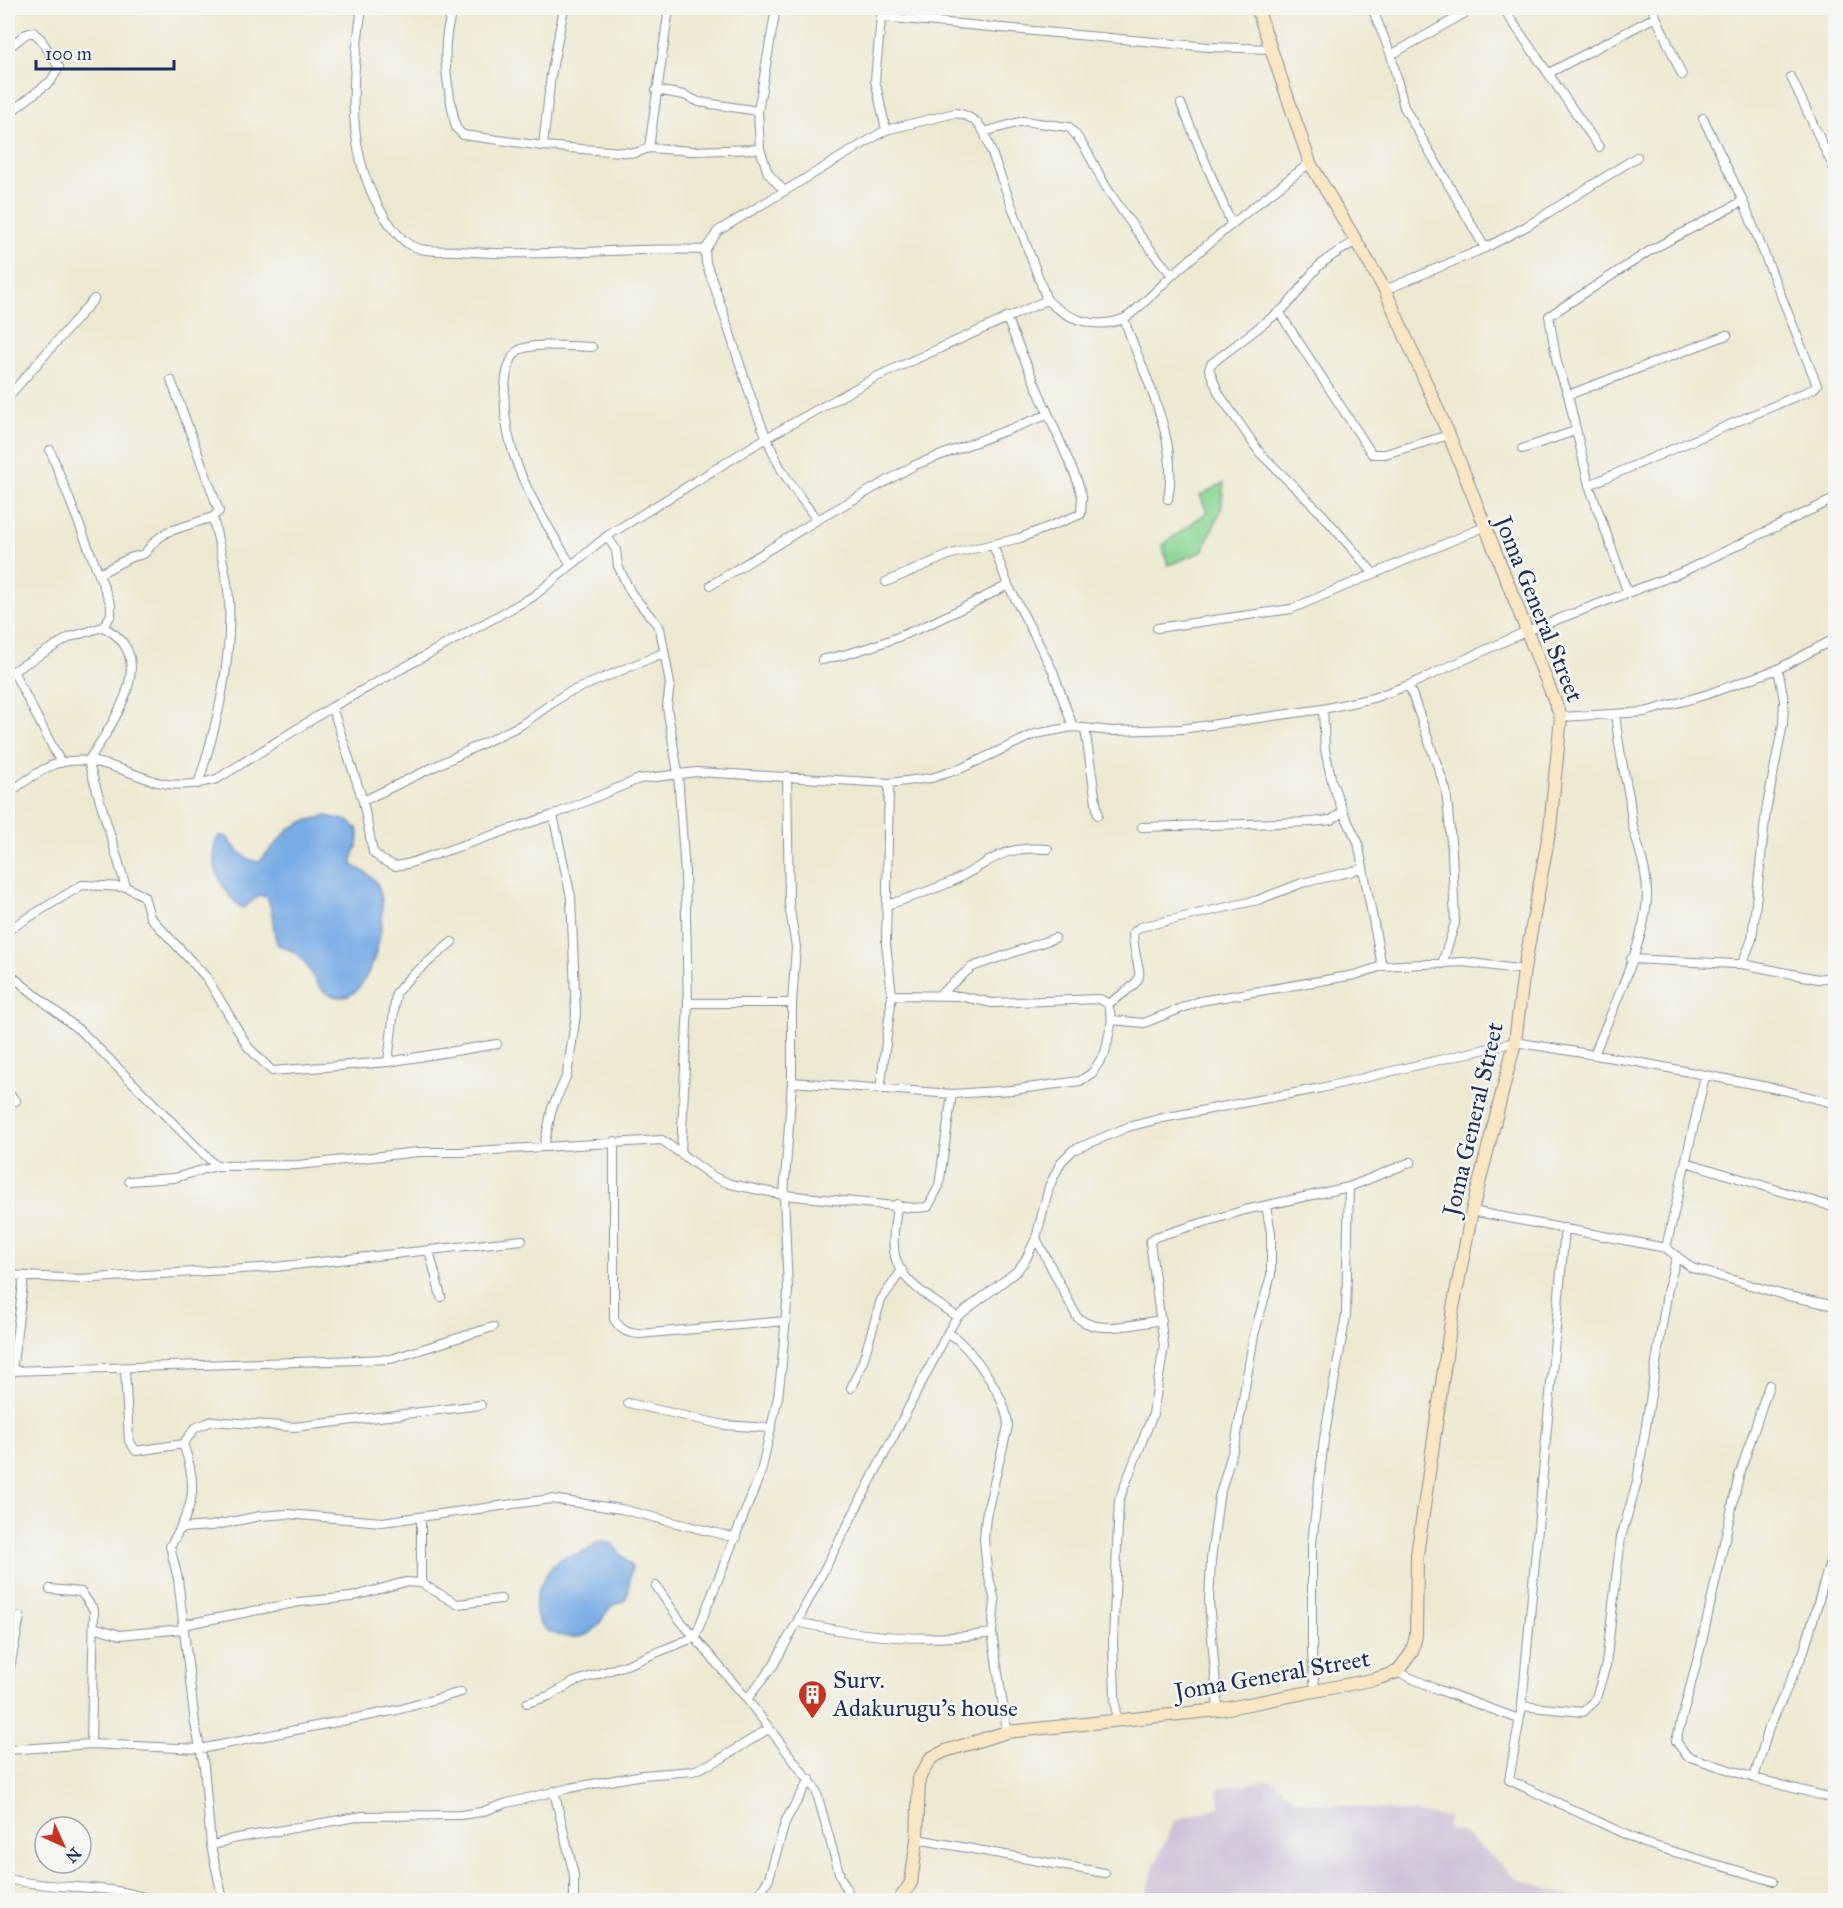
<svg xmlns="http://www.w3.org/2000/svg" width="1843" height="1908" viewBox="0 0 1843 1908" font-family="'IM FELL Great Primer',serif">
<rect width="100%" height="100%" fill="#f6f6f2"/>
<filter id="ink" filterUnits="userSpaceOnUse"><feTurbulence type="fractalNoise" baseFrequency=".0167" numOctaves="2"/><feDisplacementMap in="SourceGraphic" scale="12" xChannelSelector="R" yChannelSelector="G"/><feConvolveMatrix kernelMatrix="1 2 1 2 8 2 1 2 1" color-interpolation-filters="sRGB"/></filter>
<filter id="wash" filterUnits="userSpaceOnUse"><feTurbulence type="fractalNoise" baseFrequency=".008" numOctaves="4" result="noise"/><feDisplacementMap in="SourceGraphic" scale="24" xChannelSelector="R" yChannelSelector="G"/><feGaussianBlur stdDeviation="1.35" result="paint"/><feColorMatrix in="noise" values="0 0 0 0 0 0 0 0 0 0 0 0 0 0 0 0 0 1.4 0 .05"/><feComposite in="paint" operator="in"/></filter>
<g filter="url(#wash)">
<rect width="100%" height="100%" fill="#ede9d1"/>
<path fill="#cabfd6" d="M1273,1779L1296,1800L1448,1817L1447,1829L1462,1832L1518,1879L1582,1900H1146L1154,1867L1175,1820L1220,1807L1218,1788Z"/>
<path fill="#8ad693" stroke="#528278" stroke-width="1.5" d="M1224,483L1221,510L1202,552L1168,565L1163,545L1207,512L1200,495Z"/>
<path fill="#78ace5" stroke="#4a6ea2" stroke-width="1.5" d="M326,816L348,821L358,830C362,847 351,851 352,865C361,870 371,874 377,884C392,907 373,997 342,997C316,997 315,973 301,958C295,951 286,948 278,945C271,929 275,913 267,897L260,895L243,908C225,898 203,855 219,836H226C235,848 243,860 259,862L289,829L305,821Z
M600,1541L612,1544L632,1567C629,1576 630,1590 626,1598C623,1605 616,1602 611,1607C602,1615 601,1628 588,1634C573,1641 543,1636 537,1617C531,1597 544,1572 559,1560C565,1555 573,1555 580,1553C587,1550 594,1545 600,1541Z"/>
</g>
<g filter="url(#ink)">
<g fill="none" stroke-linecap="round" stroke-linejoin="round">
<defs>
<path id="street" d="M362,8C351,79 344,156 386,219C394,230 402,242 414,247C429,253 444,250 459,251C541,258 623,247 705,250
M454,8C438,44 448,90 456,128L463,135L543,146L635,153L649,148L669,8
M882,8L875,80L886,130
M1372,8L1391,55L1404,107L1485,248
M1503,8L1599,147
M1652,8L1682,75
M882,17L1209,47L1271,49
M8,48L26,34L33,32L40,38L59,67L51,81L8,114
M1391,55L1474,8
M1549,73L1655,17
M1791,77L1836,173
M656,90L684,95L699,102L758,111
M1181,104L1231,223
M984,132L1023,121L1069,127C1090,150 1093,166 1108,190C1128,220 1148,248 1172,275
M543,146L551,75L564,8
M649,148L692,151L760,149L758,111L776,8
M760,149L768,173L784,191
M1358,240C1345,248 1329,256 1319,266C1304,280 1296,300 1279,312L1372,454H1385L1449,435
M1385,290L1485,248L1527,226L1637,157
M1279,312L1211,364L1209,369L1219,394L1260,453L1322,514L1373,573
M1124,319C1143,375 1180,438 1168,499
M1568,395L1727,335
M8,397L94,299
M1522,449L1575,431
M50,450L111,605V615L103,627
M1589,485L1813,389L1817,385L1743,201L1703,118
M817,520C804,502 788,483 778,463C747,399 731,329 706,263L705,250L718,231L886,130L955,113C968,115 977,120 984,132L1047,300
M993,545L1008,585L1053,671L1073,727
M571,565C537,508 496,449 506,378C507,370 511,355 519,350C535,342 574,347 592,347
M99,574L129,558L144,554L155,541L167,532L213,517L219,511L171,380
M886,582L951,554L1020,538L1081,514L1082,496L1077,480L1006,317
M711,585L817,520L915,465L1047,415
M1627,591L1589,485L1568,395L1557,363L1549,316L1651,250L1743,201
M1157,628L1291,609L1484,527
M822,660C890,646 946,617 1008,585
M13,671L61,763
M8,674L70,637L103,627C162,656 113,723 88,761L126,887L144,896L150,917L207,978L248,1047L272,1071L388,1062L497,1044
M1409,685L1446,790L1452,852L1455,923L1442,964
M332,707L363,801L373,852L382,860L395,866L407,864L553,815L639,779L697,772L889,783L931,778L960,769L1035,734L1073,727L1112,731L1181,729L1323,709L1373,698L1409,685L1527,631L1680,573L1836,498
M1323,709L1325,750L1332,782L1343,812L1358,842L1382,966
M1561,717L1645,712L1705,695L1778,669L1836,638
M1085,729L1098,815
M198,784C218,723 232,663 229,599C227,572 218,543 213,517
M8,793C24,783 41,768 59,763C95,754 124,772 157,782C176,787 199,784 217,779L332,707L534,596L607,536
M363,801L521,725L565,694L663,653
M1142,827L1311,822L1331,820L1343,812
M887,905C909,898 931,891 953,881C992,862 1000,845 1048,849
M8,930L82,885L126,887
M1631,959L1735,964H1742L1752,939L1766,811L1783,724L1784,700L1778,669
M1742,964L1818,979L1836,976
M8,973L84,1034L216,1166L298,1165L418,1152H460L662,1140L712,1176L730,1184L784,1195L915,1208L928,1207L939,1186L952,1094
M892,995L960,996L992,1003L1100,999L1108,1004L1112,1020L1144,1023L1200,1001L1355,975L1382,966L1464,962L1524,970
M939,995L972,967L1055,938
M688,1003H792
M1108,1004C1156,972 1135,981 1133,933L1140,927L1258,900L1302,883L1362,869
M1594,1055C1611,1011 1647,940 1647,894C1647,870 1639,850 1633,827C1630,815 1631,803 1628,791C1622,765 1618,740 1615,714
M388,1062L396,993L409,978L452,942
M792,1082L952,1094L1012,1090L1080,1081L1092,1073L1105,1053L1112,1020
M880,1090L892,995L886,944L889,783
M8,1093L16,1101
M614,1141V1319C621,1330 626,1333 639,1334L786,1321
M544,1147L552,1108L567,1075L576,1015L571,897L553,815
M681,1152L688,1003L685,874L678,773L667,707L670,684L660,628L631,593L618,566L616,550L607,536L766,438L876,377L1047,300C1067,319 1095,330 1123,319C1136,313 1165,281 1178,270C1221,232 1265,197 1310,163
M1686,1162L1836,1208
M129,1181L174,1178L216,1166
M897,1204C896,1221 891,1239 895,1256C901,1284 936,1301 957,1317
M1472,1211L1666,1248L1705,1076
M1565,1228L1522,1706L1509,1780L1644,1843L1773,1881
M1036,1238L1077,1317C1098,1336 1137,1323 1162,1320
M1666,1248L1692,1268L1784,1295L1836,1306
M429,1250L441,1297
M8,1275L79,1279L275,1267L522,1240
M948,1332C972,1349 1007,1397 1008,1426L986,1516L984,1539L987,1570L995,1601L992,1633L1007,1732
M125,1370L129,1441L136,1451L183,1444
M12,1371L391,1359L493,1327
M8,1383L12,1371L24,1276
M1769,1385L1739,1476L1701,1646L1676,1741L1687,1756L1754,1778L1836,1799
M851,1388L863,1361L881,1300L902,1270
M628,1403L724,1425L769,1428
M421,1517V1583
M181,1528L211,1526L260,1516L287,1514L382,1522L551,1499L621,1509L736,1538
M656,1586L679,1619L747,1699
M50,1589L81,1592L94,1610L91,1744
M797,1622C862,1637 926,1643 992,1633
M182,1625L299,1602L351,1597L405,1582L421,1583L457,1604L501,1599
M94,1627L120,1635L183,1629
M1397,1672L1439,1690L1519,1719
M8,1677L20,1617
M1315,1691L1312,1653V1543L1324,1439L1346,1315L1349,1187
M527,1703L549,1696L574,1682L626,1665L695,1637L761,1472L778,1397L782,1363L788,1291L784,1195L792,1082V1003L796,947L789,904L787,776
M1522,1706L1583,1712L1595,1701L1606,1665L1621,1537L1637,1482L1668,1288L1677,1256
M1218,1710L1209,1601L1211,1560L1219,1497L1236,1440L1254,1335L1271,1275V1232L1266,1206
M1116,1720L1113,1642L1119,1500L1153,1414L1164,1346L1150,1242L1155,1237L1245,1210L1349,1187L1411,1162
M8,1750L91,1744L200,1749L397,1710L461,1692
M1754,1778L1769,1728L1804,1651L1830,1562
M554,1791L574,1875V1900
M917,1839L1105,1873
M211,1846L232,1839L362,1816L461,1815L481,1812L507,1803L570,1788L643,1775L693,1771L719,1760L768,1729
M8,1879C58,1891 103,1882 153,1900
M223,1900L211,1846L204,1766L195,1724L178,1579L170,1546C194,1507 199,1487 183,1444L195,1428L212,1421L294,1427L481,1405
M756,1900L769,1878L786,1820L810,1779
M852,1900L840,1876L816,1790L747,1699L773,1666L797,1622L948,1332L957,1317L1017,1271L1026,1259L1036,1238L1049,1187L1061,1162L1073,1150L1128,1127L1163,1118L1321,1088L1515,1042L1632,1061L1783,1090L1836,1104"/>
<path id="secondary" d="M899,1900L911,1883L917,1839L919,1778L931,1758L945,1751L1007,1732L1218,1710L1376,1679L1397,1672L1412,1652L1416,1636L1417,1555L1453,1308L1472,1211L1515,1042L1524,970L1550,828L1561,717L1449,435L1385,290L1310,163L1257,8"/>
</defs>
<use href="#street" stroke="#848c98" stroke-width="10"/>
<use href="#secondary" stroke="#848c98" stroke-width="14"/>
<use href="#street" stroke="#fff" stroke-width="8"/>
<use href="#secondary" stroke="#f9e7c3" stroke-width="12"/>
</g>
</g>
<defs>
<symbol id="building-pin" viewBox="-11 -11 22 30"><path d="M0 17L-7.5 6A9.5 9.5 0 1 1 7.5 6Z" fill="#c8321e" stroke="#f6f6f2"/><path d="M-4-6H4V6H1V3H-1V6H-4ZM-2.5-4.3h1.7v1.8h-1.7ZM.8-4.3h1.7v1.8H.8ZM-2.5-1h1.7V.8h-1.7ZM.8-1h1.7V.8H.8Z" fill="#fff"/></symbol>
</defs>
<g fill-rule="evenodd">
<use href="#building-pin" x="796" y="1678" width="33" height="45"/>
</g>
<g text-anchor="middle" dominant-baseline="central" stroke-width="5" stroke-linejoin="round" paint-order="stroke">
<g font-size="24" fill="#1b2f5e" stroke="#f6f6f2">
<text transform="translate(1539 609) rotate(68)">Joma General Street</text>
<text transform="translate(1473 1119) rotate(-77)">Joma General Street</text>
<text transform="translate(1272 1675) rotate(-10)">Joma General Street</text>
</g>
<g font-size="24" fill="#1b2f5e" stroke="#f6f6f2" text-anchor="start">
<text x="833" y="1680">Surv.<tspan x="833" dy="28">Adakurugu's house</tspan></text>
</g>
</g>
<rect width="1843" height="1908" fill="none" stroke="#f6f6f2" stroke-width="30"/>
<g transform="translate(63 1845) rotate(135)"><circle r="28" fill="#f6f6f2" stroke="#9ea6b7" stroke-width="1.5"/>
<path d="M0-4.5L10 22L0 15L-10 22Z" fill="#c8321e"/>
<text y="-9" font-size="16" font-weight="bold" text-anchor="middle" fill="#1b2f5e">N</text>
</g>
<path d="M36 60v9h138v-9" fill="none" stroke="#1b2f5e" stroke-width="3"/>
<text x="45" y="60" font-size="18" fill="#1b2f5e" stroke="#f6f6f2" stroke-width="4.5" paint-order="stroke">100 m</text>
</svg>
